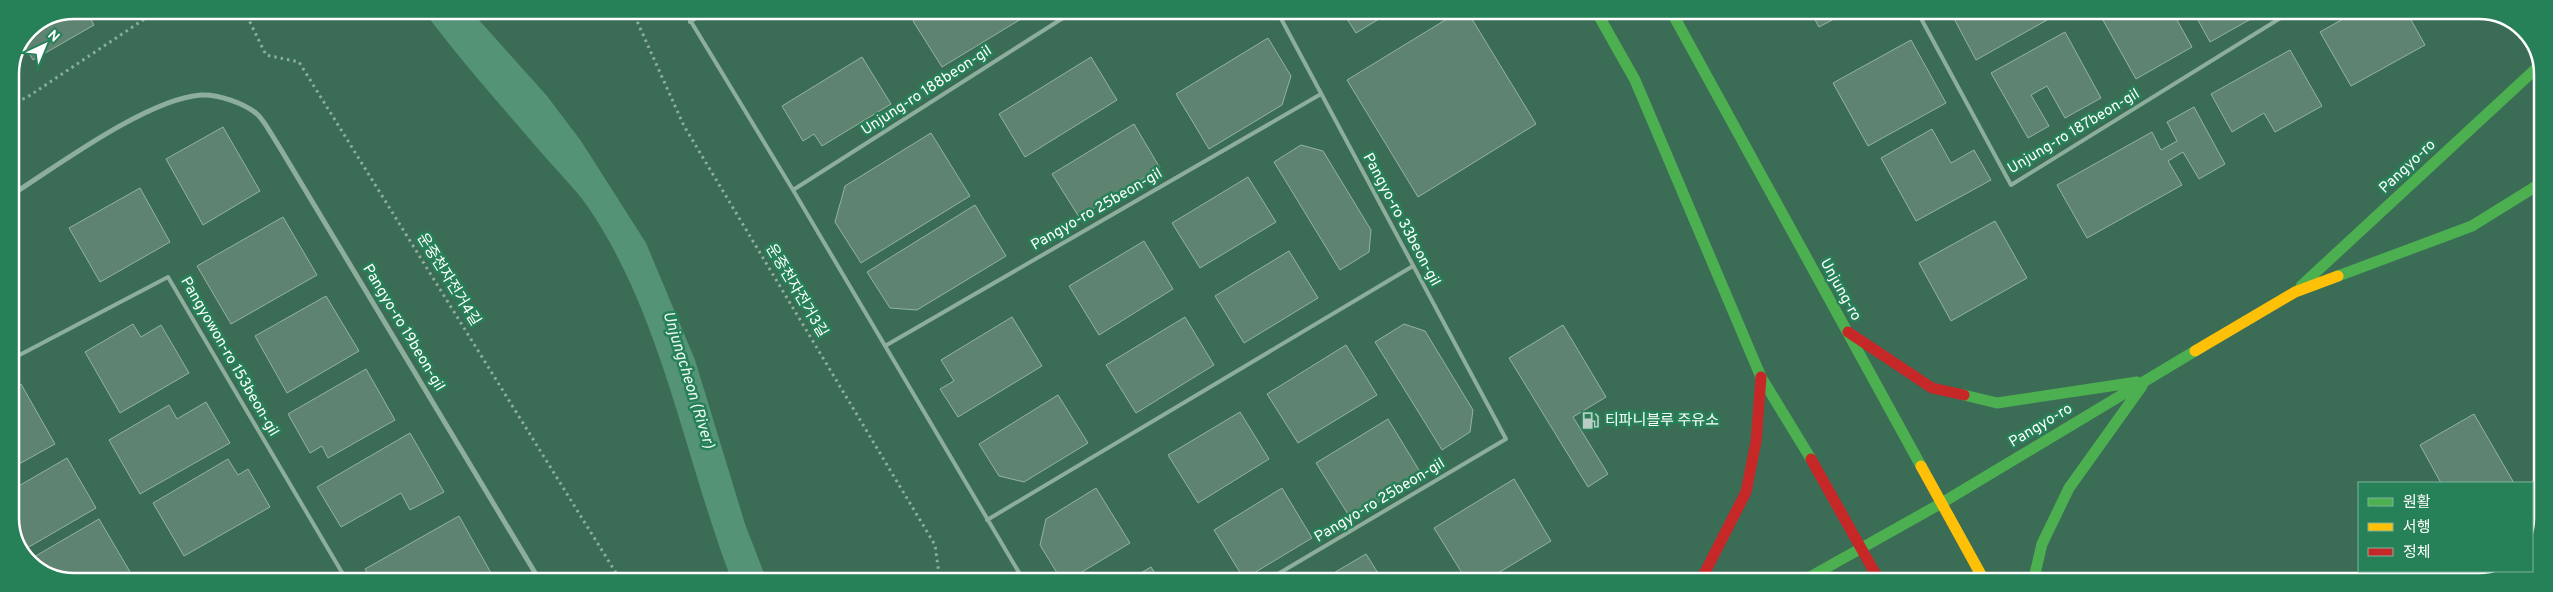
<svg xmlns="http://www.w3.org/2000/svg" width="2553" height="592" viewBox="0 0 2553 592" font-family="Overpass,'Noto Sans KR',sans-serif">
<rect width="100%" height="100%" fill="#3b6d56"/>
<path fill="#559377" d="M423,10H470L547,96L581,141L646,243L695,360L745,524L767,581H732C685,460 662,315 588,207C574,187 555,169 539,150C500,104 459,59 423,10Z"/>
<path fill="#5e8471" stroke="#95b2a4" d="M74,10H86L94,25L33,60L23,43L29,29Z
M930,10L1016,11L1021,19L942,67L913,21Z
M1342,11H1392L1356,33Z
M1460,11H1467L1536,124L1418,197L1347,80Z
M1810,11H1849L1819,27Z
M1950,11H2063L1976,60Z
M2104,11H2172L2192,47L2136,79L2099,13Z
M2193,11H2265L2210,42Z
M2357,11H2406L2425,45L2351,86L2320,32Z
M2065,32L2101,98L2065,118L2047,86L2031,95L2049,126L2028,138L1991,73Z
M1268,38L1291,76L1282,105L1209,149L1176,94Z
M1911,40L1946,103L1868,146L1833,83Z
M2290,50L2322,106L2275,132L2264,113L2232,132L2211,94Z
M862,57L891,104L822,146L814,134L803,141L782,106Z
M1091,57L1117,100L1025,157L999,114Z
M12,69L19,81L10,87V74Z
M2194,107L2225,164L2199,179L2183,152L2168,161L2182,185L2087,238L2057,185L2152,132L2161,150L2177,141L2167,122Z
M1134,124L1160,168L1079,217L1052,174Z
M223,127L260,191L203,225L166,159Z
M1932,129L1951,163L1974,150L1991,180L1916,221L1881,158Z
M931,133L970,196L861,263L835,222L845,186Z
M1301,145L1323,151L1371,230L1369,252L1340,270L1274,162Z
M1248,177L1276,222L1200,268L1172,223Z
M140,188L170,242L100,282L69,228Z
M975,205L1006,256L917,310L890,308L867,272Z
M283,217L317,275L231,324L197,266Z
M1995,221L2027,278L1951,321L1919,263Z
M1144,241L1173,289L1099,335L1069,286Z
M1289,251L1318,298L1244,343L1215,296Z
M326,296L359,351L287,393L255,336Z
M1012,317L1042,366L958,417L940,389L954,381L941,360Z
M1185,317L1214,365L1136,413L1106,365Z
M133,324L141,337L161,325L189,373L120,413L85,352Z
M1404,324L1425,331L1473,410L1470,432L1442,450L1375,342Z
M1563,325L1606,397L1573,417L1608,474L1588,487L1509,358Z
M1346,345L1377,395L1298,443L1267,394Z
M366,369L395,420L328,458L322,446L310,453L288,414Z
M21,384L55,444L10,469V390Z
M1058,395L1088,443L1024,482L999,476L979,444Z
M206,402L230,443L140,494L109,440L169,405L177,419Z
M1240,412L1269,459L1198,503L1168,455Z
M2474,414L2514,483H2441L2420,445Z
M1388,419L1422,475L1351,519L1316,463Z
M410,433L444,492L410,510L401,493L341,527L317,487Z
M67,458L96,508L22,551L11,526L10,491Z
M228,459L238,475L248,469L270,507L184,556L153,503Z
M1514,479L1551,541L1485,581H1467L1434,528Z
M1096,488L1130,543L1067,581H1062L1040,545L1046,519Z
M1282,488L1312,538L1244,579L1214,530Z
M2532,515L2541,532L2532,548Z
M459,516L491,573L477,581H372L365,569Z
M99,519L133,577L127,581H61L27,561Z
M1366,554L1383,581H1320Z
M1151,567L1160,581H1127Z
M2491,571H2509L2494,576Z"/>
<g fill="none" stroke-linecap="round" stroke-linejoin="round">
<path stroke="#8dad9d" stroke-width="3" stroke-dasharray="2.5 4" stroke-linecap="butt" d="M244,10L266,55L299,62L621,581
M632,10L684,126L935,545L940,581
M10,103L26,98L158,10"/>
<path stroke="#8dad9d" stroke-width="4" d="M684,10L793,190L1024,581
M1917,11L2011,185L2292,11
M690,22L707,10
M793,190L1074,11
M885,346L1321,94
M10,360L168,277L347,581
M987,520L1413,266
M1266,581L1506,439L1277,11"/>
<path stroke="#8dad9d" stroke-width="5" d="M10,196C57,166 147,99 201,95C217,94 245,103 258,115C265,122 271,134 277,143L540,581"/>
<path stroke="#4caf50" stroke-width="11" d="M1596,11L1635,80L1761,377L1811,459
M1671,11L1921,466
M2338,276L2472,226L2543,182
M2301,286L2541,64
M1964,395L1997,403L2137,382
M1801,582L1940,504L2195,351
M2033,582L2042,544L2069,488L2142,386"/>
<path stroke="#ffc107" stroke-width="11" d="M2195,351L2295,292L2338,276
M1921,466L1985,582"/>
<path stroke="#c62828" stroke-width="11" d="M1848,332L1932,388L1964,395
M1811,459L1880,582
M1700,582L1746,492L1756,442L1761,377"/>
</g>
<defs>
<symbol id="fuel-bare" viewBox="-9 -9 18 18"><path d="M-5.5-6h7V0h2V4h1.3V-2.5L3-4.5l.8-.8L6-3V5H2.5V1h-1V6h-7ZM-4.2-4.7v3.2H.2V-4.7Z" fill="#baccc4" stroke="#278158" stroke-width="2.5" paint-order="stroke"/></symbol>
</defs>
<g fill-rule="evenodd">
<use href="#fuel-bare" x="1578" y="408" width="25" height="25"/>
</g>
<g text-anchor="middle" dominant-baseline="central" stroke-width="5" stroke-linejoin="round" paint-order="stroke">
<g font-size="15" fill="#fff" stroke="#278158">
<text transform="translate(927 91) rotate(-33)">Unjung-ro 188beon-gil</text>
<text transform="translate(2074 132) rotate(-31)">Unjung-ro 187beon-gil</text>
<text transform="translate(2408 167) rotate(-43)">Pangyo-ro</text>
<text transform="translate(1097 210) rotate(-30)">Pangyo-ro 25beon-gil</text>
<text transform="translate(1401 220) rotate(62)">Pangyo-ro 33beon-gil</text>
<text transform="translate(448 280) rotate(58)">운중천자전거4길</text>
<text transform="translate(1840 290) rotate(61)">Unjung-ro</text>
<text transform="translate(796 291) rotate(59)">운중천자전거3길</text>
<text transform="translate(403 328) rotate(59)">Pangyo-ro 19beon-gil</text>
<text transform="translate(229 357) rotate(60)">Pangyowon-ro 153beon-gil</text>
<text transform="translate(2041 426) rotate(-31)">Pangyo-ro</text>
<text transform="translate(1380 501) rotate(-31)">Pangyo-ro 25beon-gil</text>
</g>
<g font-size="15" fill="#fff" stroke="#278158" text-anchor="start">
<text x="1605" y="421">티파니블루 주유소</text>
</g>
<g font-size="16" font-style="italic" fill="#eefbf4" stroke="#278158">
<text transform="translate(688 380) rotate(73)">Unjungcheon (River)</text>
</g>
</g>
<path d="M0 0H2553V592H0ZM74 19H2479A55 55 0 0 1 2534 74V518A55 55 0 0 1 2479 573H74A55 55 0 0 1 19 518V74A55 55 0 0 1 74 19Z" fill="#278158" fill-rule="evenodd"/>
<path fill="none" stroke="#fff" stroke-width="2.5" d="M74 19H2479A55 55 0 0 1 2534 74V518A55 55 0 0 1 2479 573H74A55 55 0 0 1 19 518V74A55 55 0 0 1 74 19Z"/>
<rect x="2358" y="482" width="175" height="90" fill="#278158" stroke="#7db39b"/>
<rect x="2368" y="498" width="25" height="8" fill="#4caf50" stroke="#7db39b"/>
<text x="2403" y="507" font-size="15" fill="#ffffff">원활</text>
<rect x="2368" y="523" width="25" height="8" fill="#ffc107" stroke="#7db39b"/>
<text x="2403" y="532" font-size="15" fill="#ffffff">서행</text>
<rect x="2368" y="548" width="25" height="8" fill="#c62828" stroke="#7db39b"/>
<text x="2403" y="557" font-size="15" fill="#ffffff">정체</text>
<g transform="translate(45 45) rotate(44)" stroke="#278158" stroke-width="4" paint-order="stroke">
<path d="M0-4L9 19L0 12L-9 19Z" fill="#ffffff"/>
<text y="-8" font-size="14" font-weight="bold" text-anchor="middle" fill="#ffffff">N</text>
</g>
</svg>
